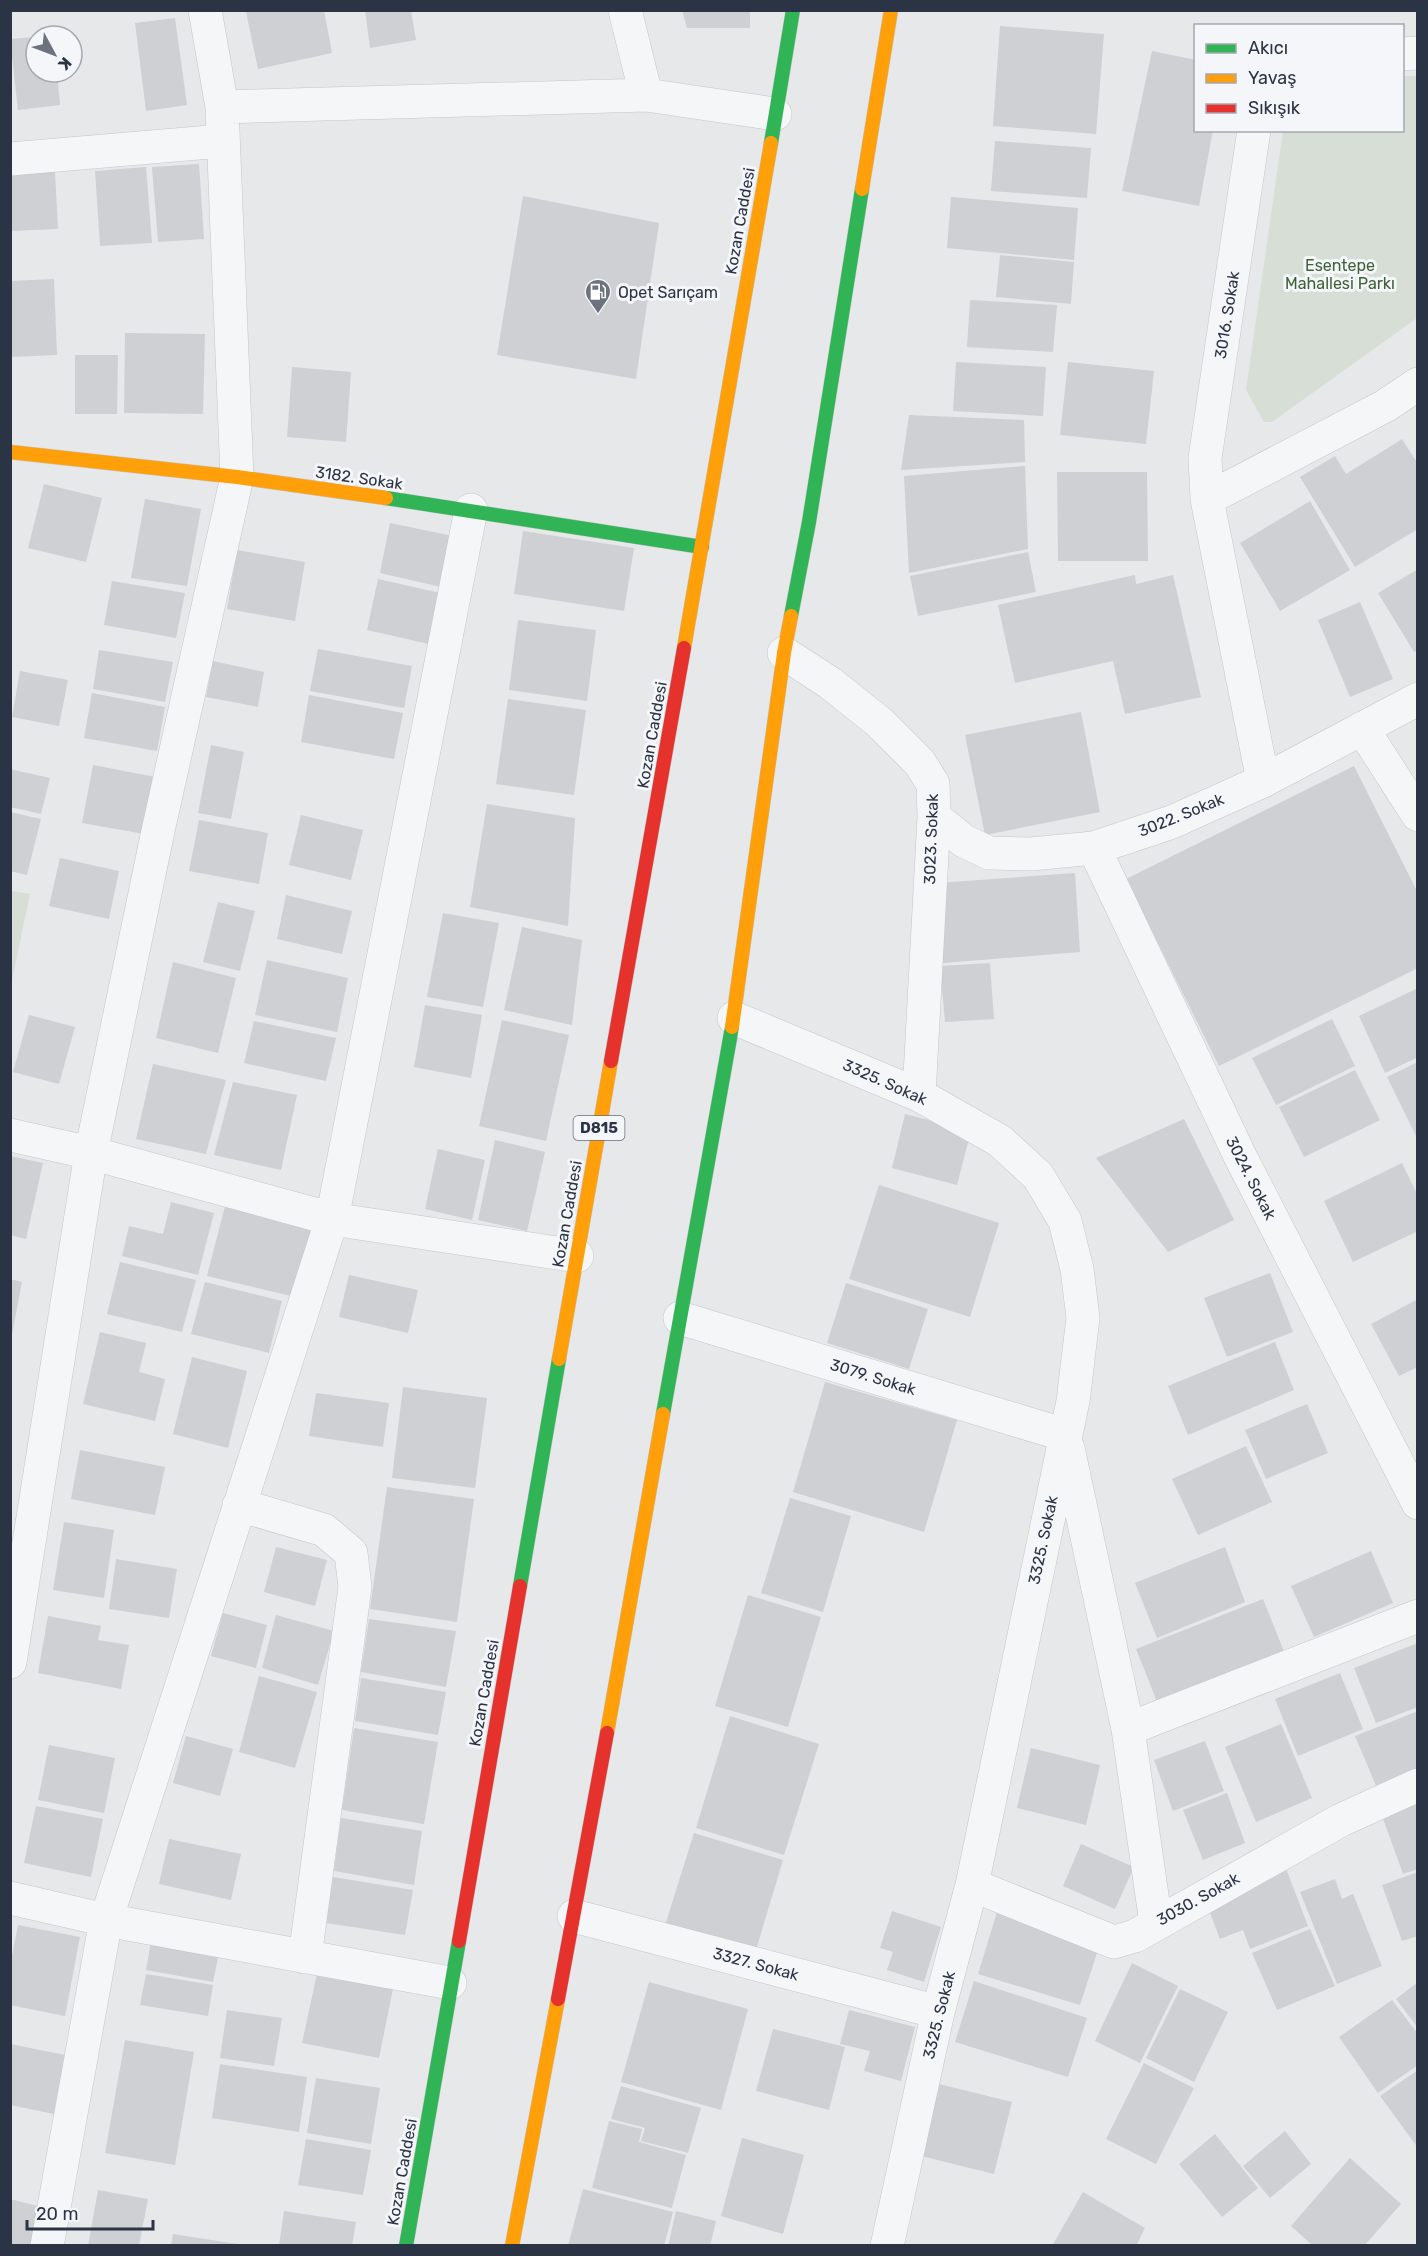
<svg xmlns="http://www.w3.org/2000/svg" width="1428" height="2256" viewBox="0 0 1428 2256" font-family="Rubik,sans-serif">
<rect width="100%" height="100%" fill="#e6e8ea"/>
<path fill="#d6ded6" d="M1403,76H1417V318L1272,422H1264L1246,390L1283,131L1402,130Z
M11,891L30,894L11,985L10,891Z"/>
<path fill="#ced0d3" d="M252,10H324L332,53L258,69L246,12Z
M365,10H411L416,40L370,48Z
M682,10H750V28H687Z
M175,18L187,105L146,111L135,23Z
M1000,26L1104,34L1096,134L993,126Z
M36,37V72H57L60,105L18,110L10,39Z
M1152,51L1196,60V130H1213L1199,206L1122,191Z
M995,141L1091,148L1087,198L991,191Z
M199,164L204,239L158,242L152,167Z
M146,167L152,243L100,246L95,171Z
M55,172L58,229L10,231V174Z
M523,196L659,223L636,379L497,355Z
M951,197L1078,208L1074,260L947,248Z
M1000,255L1074,262L1071,304L996,297Z
M54,279L57,355L10,357V281Z
M970,300L1057,305L1053,352L967,347Z
M125,333L205,334L203,414L124,413Z
M75,355H118L117,414H75Z
M956,362L1046,367L1043,416L953,411Z
M1068,362L1154,371L1146,444L1060,435Z
M292,367L351,372L346,442L287,437Z
M909,415L1024,420L1025,462L901,470Z
M1402,439L1418,464V529L1355,567L1300,477L1335,456L1346,474Z
M1025,466L1028,549L909,573L904,476Z
M1057,472H1147L1148,561H1058Z
M44,484L102,498L86,562L28,548Z
M145,499L201,509L187,586L131,578Z
M1310,501L1350,570L1280,611L1240,543Z
M390,523L453,536L441,587L380,573Z
M523,531L634,548L624,611L514,594Z
M237,550L305,562L295,621L227,609Z
M1028,552L1036,592L918,616L910,576Z
M1418,569V650L1414,652L1378,593Z
M1135,575L1136,584L1173,575L1201,697L1125,714L1113,661L1015,683L998,605Z
M378,579L440,593L429,644L367,630Z
M112,581L185,593L176,638L104,625Z
M1360,602L1393,679L1350,697L1318,620Z
M518,620L596,630L587,701L509,690Z
M318,649L412,666L404,708L310,691Z
M99,650L173,662L165,702L93,689Z
M213,661L264,672L258,707L206,697Z
M20,671L68,680L59,726L12,717Z
M92,693L165,707L157,751L84,738Z
M309,695L403,713L394,759L301,742Z
M508,699L586,710L574,795L496,784Z
M1081,712L1100,812L985,835L965,735Z
M211,745L244,752L231,819L198,813Z
M93,765L155,777L144,834L82,823Z
M1354,766L1418,893V968L1219,1066L1126,879Z
M10,769L50,778L41,814L10,807Z
M487,804L575,818L568,926L470,907Z
M10,812L41,819L27,875L10,871Z
M301,815L363,830L351,880L289,865Z
M199,820L268,833L259,884L189,871Z
M60,858L119,871L109,919L49,906Z
M1075,873L1080,952L943,963L938,883Z
M286,895L352,911L342,954L277,939Z
M218,902L255,911L240,971L203,962Z
M443,913L499,923L483,1007L427,997Z
M522,927L582,940L572,1025L504,1010Z
M267,960L348,978L337,1032L255,1015Z
M173,962L236,978L218,1053L156,1038Z
M990,963L994,1019L945,1022L940,966Z
M1418,988V1057L1385,1073L1359,1016Z
M425,1005L482,1015L471,1078L414,1067Z
M29,1015L75,1027L59,1084L13,1072Z
M1332,1019L1355,1066L1276,1105L1252,1058Z
M502,1020L569,1035L546,1141L479,1126Z
M254,1021L336,1038L326,1081L244,1063Z
M1418,1062V1140L1387,1077Z
M153,1064L226,1080L206,1154L136,1139Z
M1355,1070L1380,1120L1304,1157L1279,1107Z
M233,1082L297,1095L281,1170L214,1155Z
M905,1114L971,1131L957,1185L892,1168Z
M1184,1119L1234,1220L1168,1252L1096,1158Z
M495,1140L545,1152L527,1231L478,1220Z
M438,1149L485,1160L472,1220L425,1209Z
M10,1156L43,1163L26,1239L10,1235Z
M1402,1163L1418,1196V1231L1353,1262L1324,1201Z
M879,1185L999,1223L970,1317L849,1279Z
M171,1202L214,1213L198,1275L122,1256L129,1226L163,1234Z
M225,1206L312,1228L295,1297L207,1276Z
M120,1262L196,1280L182,1332L107,1314Z
M1270,1273L1293,1332L1227,1357L1204,1298Z
M349,1275L418,1290L408,1333L339,1317Z
M10,1279L22,1282L12,1335H10Z
M205,1282L282,1301L269,1353L191,1334Z
M846,1283L928,1309L909,1369L827,1343Z
M1418,1299V1367L1399,1376L1371,1324Z
M100,1332L146,1343L139,1372L165,1379L155,1421L83,1404Z
M1275,1342L1294,1390L1188,1435L1168,1386Z
M192,1357L247,1371L228,1448L173,1434Z
M825,1382L957,1420L924,1532L793,1492Z
M403,1387L487,1398L475,1488L392,1478Z
M316,1393L389,1403L383,1447L309,1436Z
M1307,1404L1328,1453L1266,1479L1245,1430Z
M1246,1446L1272,1502L1198,1535L1172,1479Z
M80,1450L165,1467L155,1515L71,1499Z
M387,1487L474,1499L457,1622L370,1609Z
M790,1498L851,1516L823,1612L761,1593Z
M64,1522L114,1530L104,1598L53,1590Z
M276,1547L327,1560L315,1606L264,1592Z
M1225,1547L1245,1602L1157,1638L1135,1583Z
M1371,1551L1393,1603L1314,1637L1291,1586Z
M116,1559L177,1569L169,1618L109,1609Z
M748,1595L821,1617L788,1727L715,1706Z
M1263,1599L1285,1654L1158,1704L1136,1649Z
M223,1613L267,1625L256,1668L211,1656Z
M276,1615L334,1631L318,1685L262,1668Z
M48,1616L101,1626L98,1640L129,1645L121,1689L38,1673Z
M369,1619L456,1631L446,1687L361,1672Z
M1418,1643V1707L1376,1723L1354,1668Z
M1340,1673L1363,1729L1298,1756L1275,1699Z
M259,1676L317,1692L295,1768L239,1752Z
M361,1678L446,1692L438,1735L355,1721Z
M1418,1711V1772L1377,1788L1355,1736Z
M730,1716L819,1744L784,1855L696,1828Z
M1281,1724L1312,1798L1256,1822L1225,1747Z
M354,1728L438,1742L424,1824L342,1810Z
M186,1736L233,1749L220,1796L173,1783Z
M1205,1741L1224,1791L1173,1811L1154,1760Z
M49,1745L115,1758L104,1813L38,1800Z
M1031,1748L1100,1765L1086,1825L1017,1808Z
M1227,1793L1245,1843L1203,1860L1183,1810Z
M1418,1800V1869L1403,1874L1381,1813Z
M36,1806L103,1819L91,1877L24,1863Z
M341,1818L422,1831L414,1885L334,1871Z
M694,1833L783,1860L752,1963L662,1935Z
M169,1839L241,1854L231,1900L159,1884Z
M1081,1844L1134,1867L1115,1909L1063,1886Z
M1285,1866L1308,1926L1250,1949L1243,1930L1220,1939L1204,1897Z
M1418,1872V1936L1402,1941L1382,1885Z
M333,1877L413,1890L405,1935L326,1923Z
M1335,1879L1342,1899L1353,1894L1382,1966L1337,1984L1300,1892Z
M892,1911L941,1927L924,1982L887,1970L893,1952L880,1948Z
M997,1912L1100,1944L1080,2005L978,1974Z
M18,1925L80,1937L65,2016L10,2005V1966Z
M1310,1929L1335,1986L1277,2010L1252,1953Z
M151,1942L219,1953L213,1982L146,1970Z
M1132,1963L1178,1986L1140,2063L1095,2041Z
M318,1969L394,1984L379,2058L302,2043Z
M146,1974L213,1985L208,2016L140,2005Z
M974,1981L1087,2018L1068,2077L955,2042Z
M649,1982L748,2009L721,2110L621,2082Z
M1418,1982V2028L1396,1999Z
M1180,1989L1228,2012L1194,2082L1146,2058Z
M1392,2000L1418,2034V2065L1378,2093L1339,2037Z
M227,2010L282,2018L274,2066L220,2058Z
M849,2010L915,2027L901,2081L864,2071L870,2051L840,2044Z
M773,2029L845,2047L829,2110L756,2091Z
M125,2040L194,2052L175,2165L105,2153Z
M10,2044L65,2055L54,2114L10,2105Z
M1144,2063L1194,2088L1156,2164L1106,2139Z
M220,2064L307,2077L299,2132L212,2118Z
M1418,2070V2148L1380,2096Z
M316,2078L380,2088L371,2144L307,2133Z
M931,2082L1012,2102L994,2174L913,2154Z
M621,2086L701,2108L688,2153L641,2141L645,2128L611,2119Z
M609,2121L642,2129L639,2142L686,2155L672,2208L592,2188Z
M1285,2131L1311,2164L1270,2198L1243,2166Z
M1215,2134L1258,2188L1222,2217L1179,2164Z
M742,2138L804,2155L783,2234L721,2216Z
M306,2139L371,2150L363,2195L298,2185Z
M1350,2158L1401,2204L1364,2246H1313L1291,2226Z
M583,2189L673,2212L664,2246H568Z
M98,2190L148,2199L139,2246H88Z
M1083,2192L1145,2228L1136,2246H1052Z
M10,2199L42,2207L33,2246H10Z
M284,2211L356,2222L352,2246H279Z
M676,2211L716,2221L710,2246H668Z
M173,2234L237,2244V2246H171Z"/>
<g fill="none" stroke-linecap="round" stroke-linejoin="round">
<defs>
<path id="street" d="M625,10L646,95
M1402,54L1418,53
M222,107L646,95L775,114
M1254,130L1205,458L1207,499L1263,781
M10,159L222,141
M1207,499L1385,406L1418,384
M784,653L830,683L879,722L920,763L933,784L934,817L919,1095
M1362,728L1418,815
M934,817L964,841L989,853L1031,854L1094,848L1172,822L1263,781L1418,699
M1094,848L1240,1156L1418,1503
M734,1018L919,1095L1000,1141L1038,1176L1065,1221L1077,1269L1083,1318L1073,1401L972,1885L938,2012L887,2246
M10,1135L91,1153L332,1219L577,1256
M680,1318L1065,1435
M1068,1448L1128,1729L1156,1923
M239,1505L324,1530L351,1553L355,1587L305,1957
M10,1662L91,1153L158,831L237,477L222,107L205,10
M1128,1729L1418,1616
M972,1885L1114,1942L1135,1936L1341,1820L1418,1785
M10,1898L106,1920L450,1983
M574,1916L938,2012
M47,2246L106,1920L332,1219L471,510"/>
<path id="fast" d="M771,143L793,10
M386,498L702,547
M791,616L809,522L862,189
M663,1414L732,1027
M520,1586L559,1359
M406,2246L459,1941"/>
<path id="slow" d="M862,189L891,10
M10,452L237,477L386,498
M684,648L771,143
M732,1027L784,653L791,616
M559,1359L611,1061
M607,1733L663,1414
M512,2246L558,1999"/>
<path id="jam" d="M611,1061L684,648
M459,1941L520,1586
M558,1999L607,1733"/>
</defs>
<use href="#street" stroke="#c4c6c8" stroke-width="34"/>
<use href="#fast" stroke="#c4c6c8" stroke-width="15"/>
<use href="#slow" stroke="#c4c6c8" stroke-width="15"/>
<use href="#jam" stroke="#c4c6c8" stroke-width="15"/>
<use href="#street" stroke="#f5f6f7" stroke-width="33"/>
<use href="#fast" stroke="#30b455" stroke-width="14"/>
<use href="#slow" stroke="#ff9f0a" stroke-width="14"/>
<use href="#jam" stroke="#e5322d" stroke-width="14"/>
</g>
<defs>
<symbol id="fuel-pin" viewBox="-11 -11 22 30"><path d="M0 17L-7.5 6A9.5 9.5 0 1 1 7.5 6Z" fill="#6c737f" stroke="#f4f6f9"/><path d="M-5.5-6h7V0h2V4h1.3V-2.5L3-4.5l.8-.8L6-3V5H2.5V1h-1V6h-7ZM-4.2-4.7v3.2H.2V-4.7Z" fill="#fff"/></symbol>
</defs>
<g fill-rule="evenodd">
<use href="#fuel-pin" x="583" y="277" width="30" height="40"/>
</g>
<g text-anchor="middle" dominant-baseline="central" stroke-width="6" stroke-linejoin="round" paint-order="stroke">
<rect fill="#f4f6f9" stroke="#676e7b" stroke-width="1.5" x="573.5" y="1116" width="51" height="24" rx="4.5"/>
<g font-size="15" font-weight="bold" fill="#2b3445">
<text x="599" y="1128">D815</text>
</g>
<g font-size="16" fill="#2b3445" stroke="#f4f6f9">
<text transform="translate(740 221) rotate(-80)">Kozan Caddesi</text>
<text transform="translate(1227 315) rotate(-81)">3016. Sokak</text>
<text transform="translate(359 478) rotate(8)">3182. Sokak</text>
<text transform="translate(652 735) rotate(-80)">Kozan Caddesi</text>
<text transform="translate(1181 815) rotate(-22)">3022. Sokak</text>
<text transform="translate(931 839) rotate(-88)">3023. Sokak</text>
<text transform="translate(885 1082) rotate(24)">3325. Sokak</text>
<text transform="translate(1251 1178) rotate(63)">3024. Sokak</text>
<text transform="translate(567 1214) rotate(-80)">Kozan Caddesi</text>
<text transform="translate(873 1377) rotate(17)">3079. Sokak</text>
<text transform="translate(1043 1540) rotate(-78)">3325. Sokak</text>
<text transform="translate(484 1693) rotate(-80)">Kozan Caddesi</text>
<text transform="translate(1198 1899) rotate(-29)">3030. Sokak</text>
<text transform="translate(756 1964) rotate(15)">3327. Sokak</text>
<text transform="translate(939 2015) rotate(-76)">3325. Sokak</text>
<text transform="translate(402 2172) rotate(-80)">Kozan Caddesi</text>
</g>
<g font-size="16" fill="#3f6138" stroke="#f4f6f9">
<text x="1340" y="265">Esentepe<tspan x="1340" dy="18">Mahallesi Parkı</tspan></text>
</g>
<g font-size="16" fill="#2b3445" stroke="#f4f6f9" text-anchor="start">
<text x="618" y="292">Opet Sarıçam</text>
</g>
</g>
<rect width="1428" height="2256" fill="none" stroke="#2b3445" stroke-width="24"/>
<rect x="1194" y="24" width="210" height="108" fill="#f4f6f9" stroke="#a4a8b1" stroke-width="1.5"/>
<rect x="1206" y="44" width="30" height="9" fill="#30b455" stroke="#a4a8b1" stroke-width="1.5"/>
<text x="1248" y="54" font-size="18" fill="#2b3445">Akıcı</text>
<rect x="1206" y="74" width="30" height="9" fill="#ff9f0a" stroke="#a4a8b1" stroke-width="1.5"/>
<text x="1248" y="84" font-size="18" fill="#2b3445">Yavaş</text>
<rect x="1206" y="104" width="30" height="9" fill="#e5322d" stroke="#a4a8b1" stroke-width="1.5"/>
<text x="1248" y="114" font-size="18" fill="#2b3445">Sıkışık</text>
<g transform="translate(54 54) rotate(131)"><circle r="28" fill="#f4f6f9" stroke="#a4a8b1" stroke-width="1.5"/>
<path d="M0-4.5L10 22L0 15L-10 22Z" fill="#6c737f"/>
<text y="-9" font-size="16" font-weight="bold" text-anchor="middle" fill="#2b3445">K</text>
</g>
<path d="M27 2220v9h126v-9" fill="none" stroke="#2b3445" stroke-width="3"/>
<text x="36" y="2220" font-size="18" fill="#2b3445" stroke="#f4f6f9" stroke-width="4.5" paint-order="stroke">20 m</text>
</svg>
